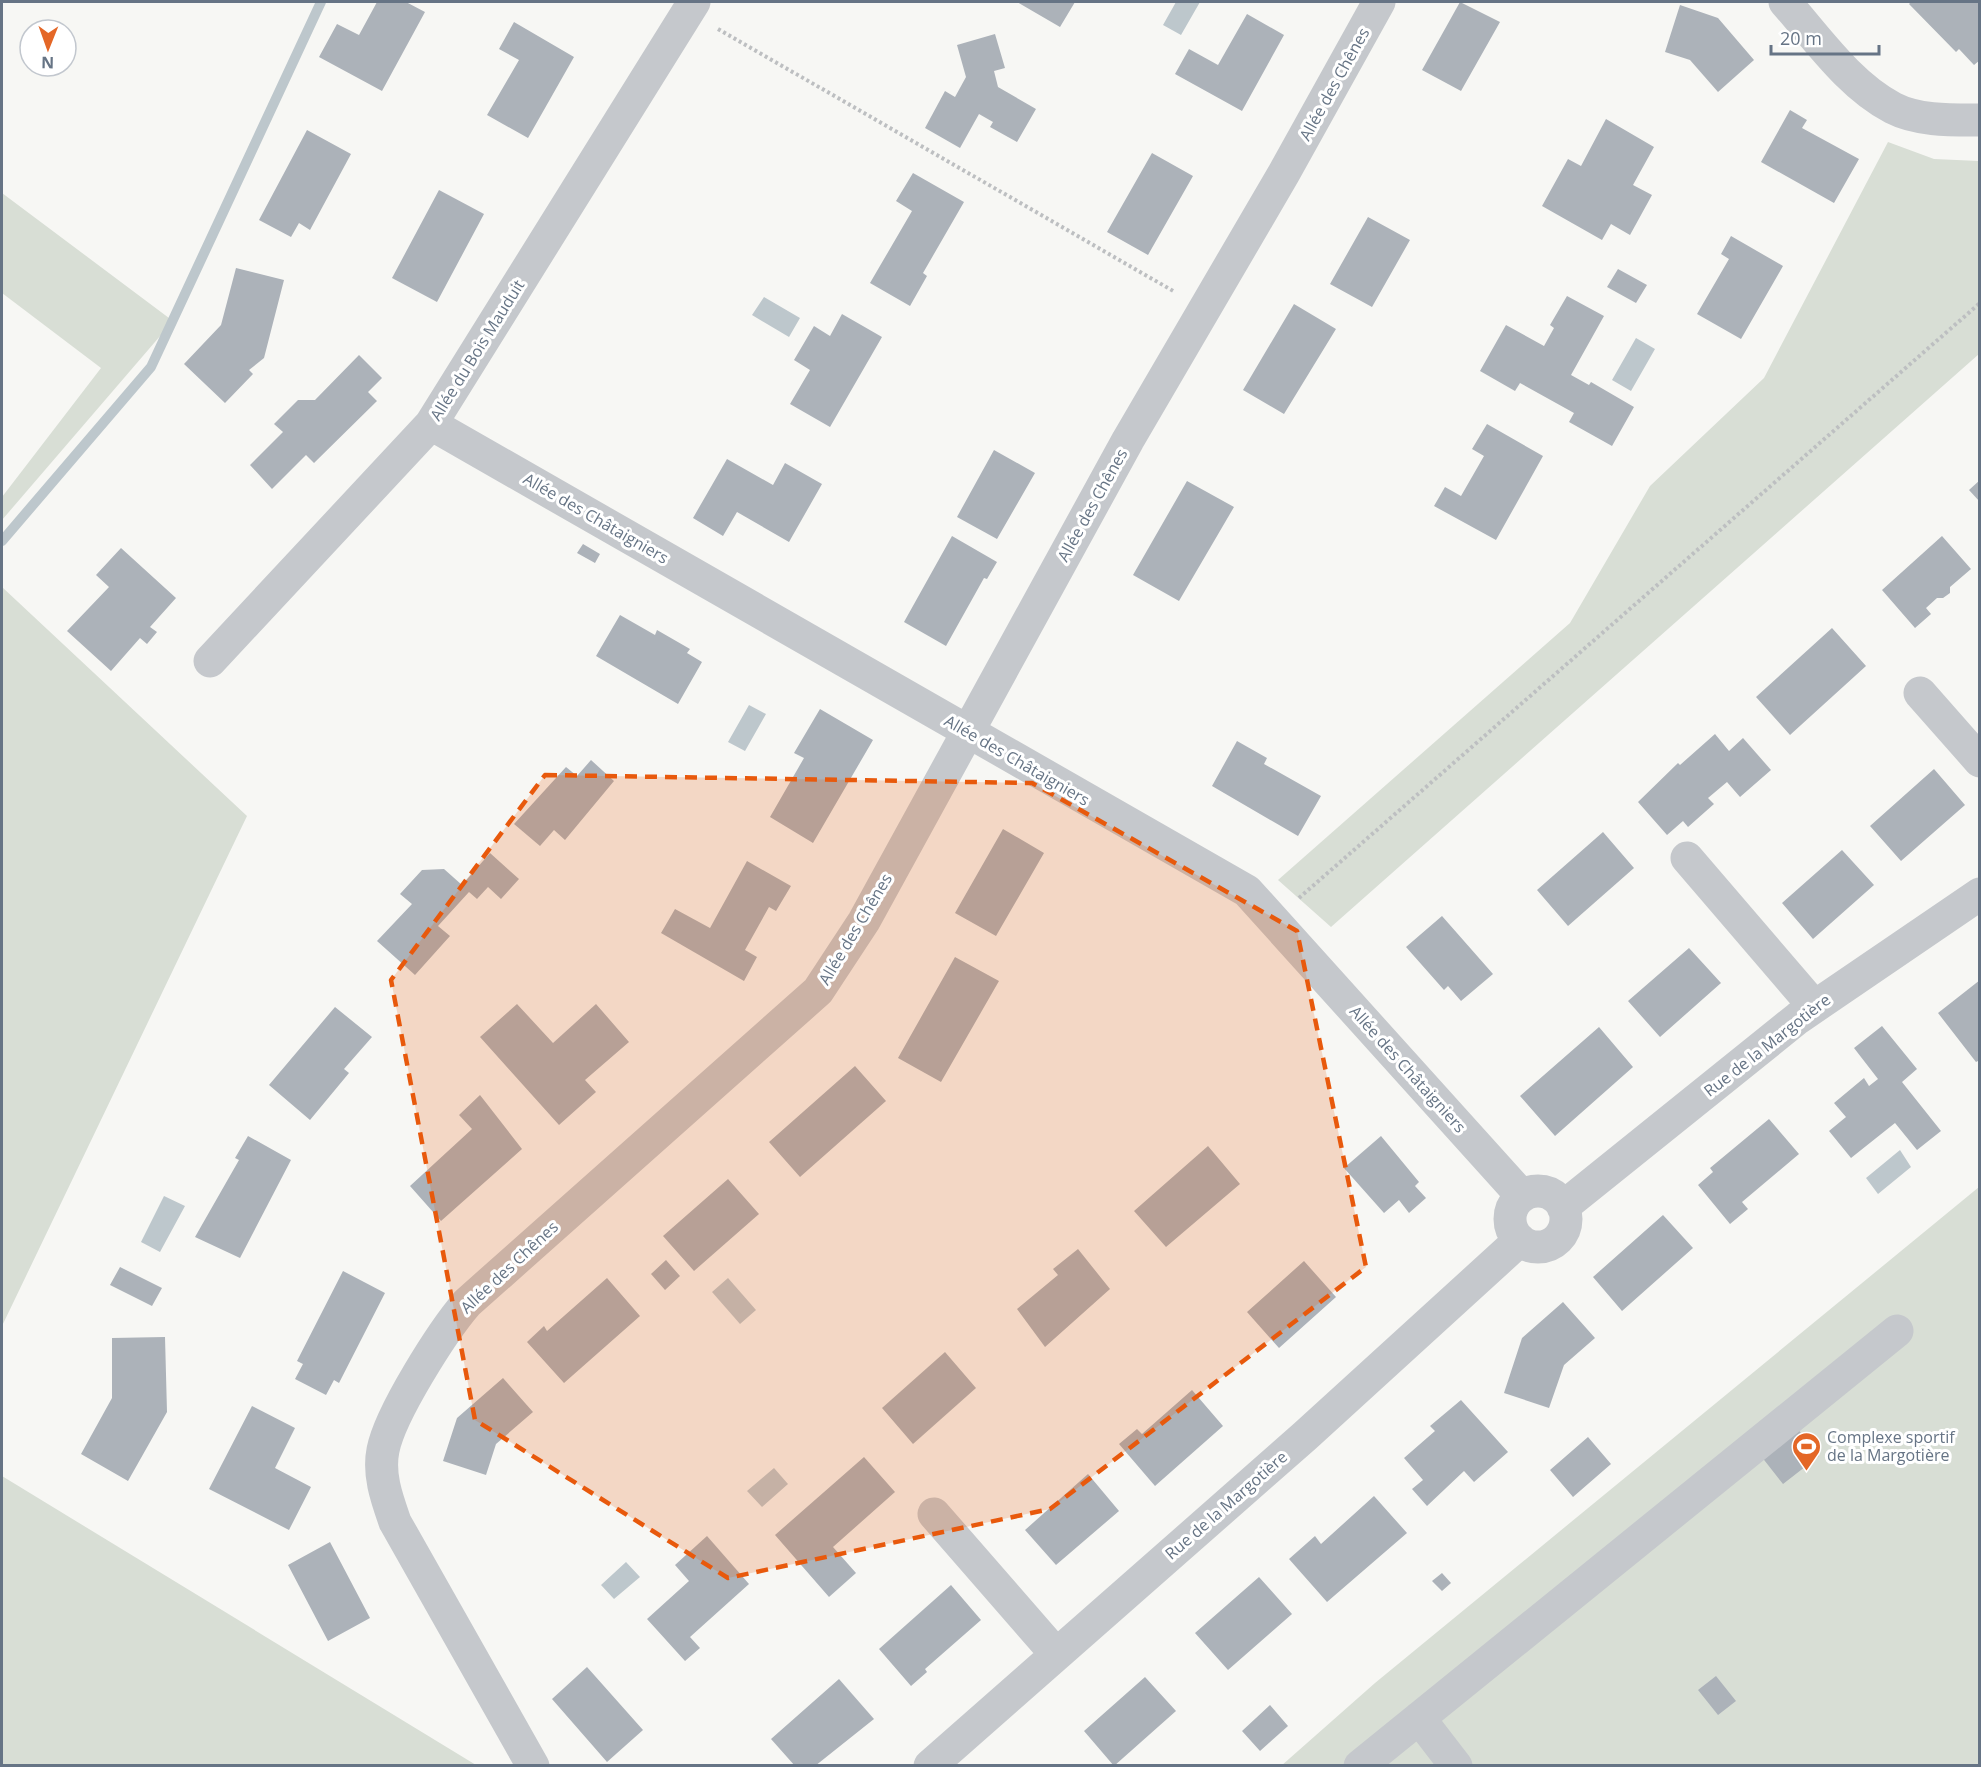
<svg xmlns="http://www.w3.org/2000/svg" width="1981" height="1767" viewBox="0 0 1981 1767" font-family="'Open Sans',sans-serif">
<rect width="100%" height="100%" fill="#f7f7f4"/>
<path fill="#d8ded5" d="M1888,142L1934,159L1979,161V354L1331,927L1278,880L1570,623L1650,486L1764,378Z
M2,193L173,321L2,520V497L101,368L2,293Z
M2,587L247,816L2,1326Z
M1979,1187V1765L1281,1766L1375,1683Z
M2,1476L476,1765H2Z"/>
<path fill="#bdc7cc" d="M1176,2H1200L1181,35L1163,25Z
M764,297L800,318L789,337L752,315Z
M1636,338L1655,349L1631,391L1612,380Z
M749,705L766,714L745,751L728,742Z
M1900,1150L1911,1167L1878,1194L1866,1178Z
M164,1196L185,1206L160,1252L141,1242Z
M728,1278L756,1310L740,1324L712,1292Z
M774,1468L788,1484L762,1507L747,1491Z
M626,1562L640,1577L614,1599L601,1585Z"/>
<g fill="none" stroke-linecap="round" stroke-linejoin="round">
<path stroke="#bdc7cc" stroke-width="10" d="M2,541L151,367L321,2"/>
</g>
<path fill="#acb2b9" d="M377,2H406L425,12L382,91L319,57L337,24L359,35Z
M1017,2H1075L1060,27Z
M1460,2L1500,22L1461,91L1422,70Z
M1911,2H1980V60L1974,65L1959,49L1956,52L1909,4Z
M1680,5L1718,18L1754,60L1718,92L1690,60L1665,52Z
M1247,14L1284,35L1242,111L1175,74L1189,49L1218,65Z
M514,22L574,57L528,138L487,115L519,60L499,49Z
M995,34L1005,68L994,71L998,87L1036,109L1017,142L990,127L993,122L979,114L960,148L925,128L945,91L955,97L966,77L957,45Z
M1790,110L1807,120L1802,128L1859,159L1834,203L1761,162Z
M1606,119L1654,147L1633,185L1652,195L1630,235L1611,224L1602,240L1542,206L1568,159L1581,166Z
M307,130L351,154L310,230L299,223L291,237L259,220Z
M1152,153L1193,176L1148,255L1107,232Z
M913,173L964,202L923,273L927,276L910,306L870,283L912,211L896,201Z
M439,190L484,214L437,302L392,278Z
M1368,217L1410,240L1372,307L1330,284Z
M1731,236L1783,266L1741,339L1697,314L1729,259L1721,254Z
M236,268L284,280L264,358L249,370L253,374L225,403L184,364L221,325Z
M1618,269L1647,285L1636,303L1607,287Z
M1567,296L1604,316L1571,375L1589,385L1591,382L1634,407L1612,446L1569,422L1574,413L1520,383L1515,391L1480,371L1506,325L1544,346L1554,328L1550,325Z
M1294,304L1336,329L1284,414L1243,390Z
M842,314L882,337L830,427L790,404L810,370L794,360L814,326L830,336Z
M359,355L382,378L368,392L377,401L314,463L306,455L272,489L250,465L283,432L274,424L298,400H315Z
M1487,424L1543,456L1496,540L1434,506L1445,487L1461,496L1484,456L1472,449Z
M994,450L1035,473L997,539L957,517Z
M727,459L773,485L785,463L822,484L789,542L737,512L723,536L693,518Z
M1980,480V502L1969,490Z
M1187,481L1234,507L1179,601L1133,575Z
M952,536L997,562L987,579L984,578L946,646L904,622Z
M1942,536L1971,569L1950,587V593L1943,598H1937L1926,608L1931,614L1915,628L1882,590Z
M583,544L600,554L595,563L577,553Z
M121,548L176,598L150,627L157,632L147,644L140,638L111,671L67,631L109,587L96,575Z
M620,615L655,635L657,630L690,649L687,653L702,662L678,704L596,656Z
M1832,628L1866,666L1790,735L1756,697Z
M820,709L873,740L813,843L770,817L804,758L794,753Z
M1715,734L1729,751L1743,738L1771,770L1740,797L1727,782L1708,798L1714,804L1688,827L1683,821L1667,835L1638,802L1678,763L1680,765Z
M1237,741L1267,758L1264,764L1321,796L1298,836L1212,786Z
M591,760L614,781L565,840L554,830L540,846L514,824L566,767L577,776Z
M1934,769L1965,805L1901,861L1870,826Z
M1003,829L1044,853L996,936L955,913Z
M1603,832L1634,868L1568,926L1537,890Z
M1842,850L1874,885L1813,939L1782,903Z
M490,853L519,879L501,899L488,887L477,899L469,892L438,926L450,936L415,975L377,941L412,904L400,894L422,870L444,869L462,885Z
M747,861L791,886L776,911L769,907L745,950L757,957L744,981L661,933L675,909L710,928Z
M1442,916L1493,974L1461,1001L1448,986L1444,990L1406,947Z
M1689,948L1721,983L1660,1037L1628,1001Z
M955,957L999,981L941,1082L898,1058Z
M1980,980V1060L1976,1062L1938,1013Z
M517,1004L553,1043L596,1004L629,1042L585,1080L596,1092L559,1125L480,1037Z
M335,1007L372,1037L344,1069L349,1073L310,1120L269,1085Z
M1882,1026L1917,1069L1902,1082L1941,1131L1917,1150L1895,1123L1851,1158L1829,1131L1846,1117L1834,1103L1864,1078L1869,1086L1878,1079L1854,1048Z
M1599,1027L1633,1067L1555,1136L1520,1096Z
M855,1066L886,1101L800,1177L769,1142Z
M480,1095L522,1149L441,1221L410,1186L472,1129L459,1115Z
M1769,1119L1799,1154L1742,1202L1748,1209L1730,1224L1698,1185L1713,1172L1710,1168Z
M248,1136L291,1160L240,1258L195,1237L239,1160L235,1158Z
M1381,1136L1419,1182L1415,1186L1426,1198L1409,1213L1399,1200L1384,1213L1344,1168Z
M1208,1146L1240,1184L1166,1247L1134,1211Z
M728,1179L759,1214L694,1271L663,1236Z
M1663,1215L1693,1248L1622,1311L1593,1277Z
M1078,1249L1110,1289L1045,1347L1017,1309L1058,1275L1053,1269Z
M666,1260L680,1276L665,1290L651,1274Z
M1304,1261L1336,1297L1279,1348L1247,1312Z
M120,1267L162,1288L152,1306L110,1285Z
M343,1271L385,1293L339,1383L334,1380L326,1395L295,1379L303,1364L297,1361Z
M607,1278L640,1316L564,1383L527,1342L544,1326L547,1331Z
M1563,1302L1595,1338L1564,1365L1549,1408L1504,1393L1522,1338Z
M165,1337L167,1412L128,1481L81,1454L112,1398V1338Z
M945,1352L976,1388L913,1444L882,1408Z
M503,1378L533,1412L496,1444L486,1475L443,1461L457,1418Z
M1192,1390L1223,1426L1155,1486L1119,1444L1137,1429L1142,1434Z
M1461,1400L1508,1452L1474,1482L1464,1471L1427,1506L1412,1489L1423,1480L1404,1458L1435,1431L1430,1426Z
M252,1406L295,1428L275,1468L311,1487L289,1530L209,1489Z
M1797,1428L1819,1456L1783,1484L1761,1456Z
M1588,1437L1611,1464L1573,1497L1550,1470Z
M864,1457L895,1492L833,1547L856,1573L829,1597L775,1535Z
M1088,1474L1119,1511L1056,1565L1025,1530Z
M1374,1496L1407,1533L1327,1602L1289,1559L1315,1536L1321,1544Z
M707,1536L749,1584L690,1637L700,1648L685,1661L647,1619L689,1581L675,1565Z
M330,1542L370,1618L328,1641L288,1565Z
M1442,1573L1451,1583L1442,1591L1432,1581Z
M1259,1577L1292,1614L1228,1670L1195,1633Z
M951,1585L981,1620L925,1669L927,1672L911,1686L879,1649Z
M587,1667L643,1730L607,1762L552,1699Z
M1716,1676L1736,1701L1718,1715L1698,1690Z
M1145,1677L1176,1711L1114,1766L1084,1731Z
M839,1679L874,1719L815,1766H795L771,1739Z
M1270,1705L1288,1726L1260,1751L1242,1731Z"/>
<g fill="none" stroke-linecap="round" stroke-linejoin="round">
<path stroke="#bdbfc1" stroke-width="4" stroke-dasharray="3 3" stroke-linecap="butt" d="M718,29L1175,292
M1299,898L1980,303"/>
<path stroke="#c5c8cc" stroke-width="33" d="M1785,2C1817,38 1849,85 1893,108C1918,121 1952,120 1980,120
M431,424L1247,891L1522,1196
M210,661L431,424L694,2
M1920,693L1980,761
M1687,858L1814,1006
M1510 1219a28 28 0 1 1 56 0a28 28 0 1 1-56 0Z
M1563,1207L1798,1018L1980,894
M934,1514L1056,1654
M1419,1718L1456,1766
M533,1766L395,1522C387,1499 378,1475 383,1450C390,1414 442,1332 467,1303L818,991L864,921L1128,440L1284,173L1379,2
M930,1766L1305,1436L1520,1240
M1360,1766L1897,1331"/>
</g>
<path fill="#e8590c" fill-opacity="0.2" stroke="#e8590c" stroke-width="4.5" stroke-dasharray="12 8" stroke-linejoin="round" d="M545,775L1032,783L1297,931L1366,1267L1050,1509L728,1578L475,1420L391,980Z"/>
<defs>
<symbol id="stadium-pin" viewBox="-11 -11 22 30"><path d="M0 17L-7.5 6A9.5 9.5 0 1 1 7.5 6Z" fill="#e46727" stroke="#fff"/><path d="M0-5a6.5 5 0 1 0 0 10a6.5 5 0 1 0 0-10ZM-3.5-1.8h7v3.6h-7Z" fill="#fff"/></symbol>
</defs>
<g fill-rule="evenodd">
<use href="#stadium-pin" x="1790" y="1430" width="33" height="45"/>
</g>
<g text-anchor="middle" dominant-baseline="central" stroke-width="6" stroke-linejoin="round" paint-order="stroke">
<g font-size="16" fill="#667485" stroke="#fff">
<text transform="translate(1334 84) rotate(-61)">Allée des Chênes</text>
<text transform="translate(477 350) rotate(-58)">Allée du Bois Mauduit</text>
<text transform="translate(1092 505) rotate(-61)">Allée des Chênes</text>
<text transform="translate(596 518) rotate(30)">Allée des Châtaigniers</text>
<text transform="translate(1017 760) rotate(30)">Allée des Châtaigniers</text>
<text transform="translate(855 929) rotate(-59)">Allée des Chênes</text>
<text transform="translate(1767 1045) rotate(-38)">Rue de la Margotière</text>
<text transform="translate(1408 1069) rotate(48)">Allée des Châtaigniers</text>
<text transform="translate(509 1267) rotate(-43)">Allée des Chênes</text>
<text transform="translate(1226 1505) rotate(-41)">Rue de la Margotière</text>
</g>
<g font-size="16" fill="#667485" stroke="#fff" text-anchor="start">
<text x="1827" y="1437">Complexe sportif<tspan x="1827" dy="18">de la Margotière</tspan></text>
</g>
</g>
<rect width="1981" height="1767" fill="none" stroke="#667485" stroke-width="6"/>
<g transform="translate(48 48) rotate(181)"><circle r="28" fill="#ffffff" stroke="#c2c7ce" stroke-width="1.5"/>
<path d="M0-4.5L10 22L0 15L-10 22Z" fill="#e46727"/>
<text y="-9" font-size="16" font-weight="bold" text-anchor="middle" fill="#667485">N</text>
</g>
<path d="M1771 45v9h108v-9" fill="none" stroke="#667485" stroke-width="3"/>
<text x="1780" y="45" font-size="18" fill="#667485" stroke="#ffffff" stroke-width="4.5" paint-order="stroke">20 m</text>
</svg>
